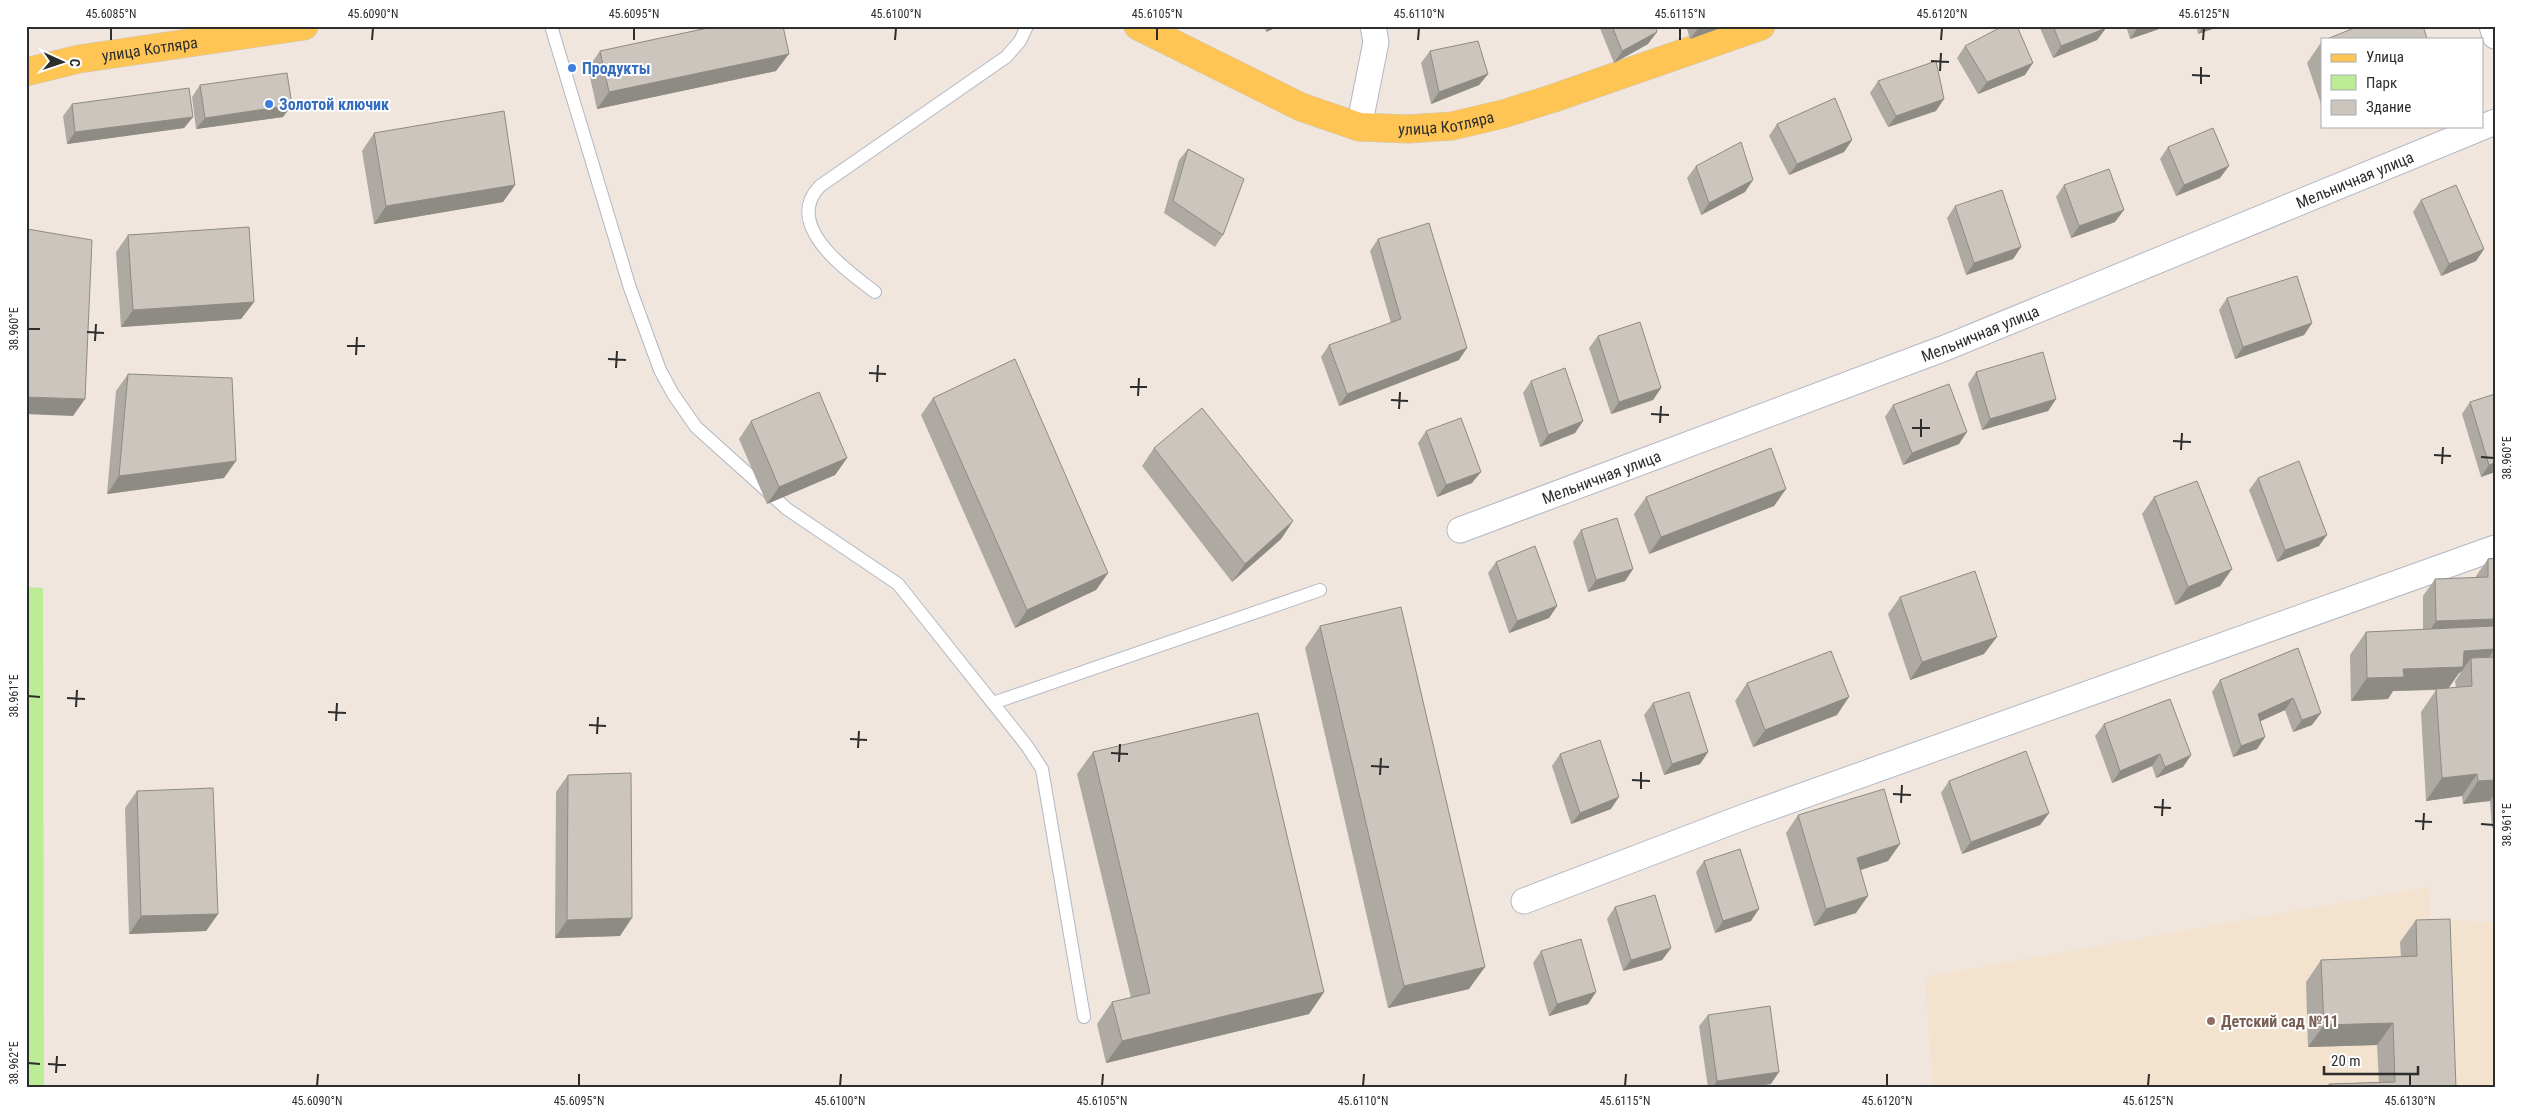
<svg xmlns="http://www.w3.org/2000/svg" width="2521" height="1114" viewBox="0 0 2521 1114" font-family="'Roboto Condensed',sans-serif">
<rect width="100%" height="100%" fill="#f0e6de"/>
<path fill="#f3e2cd" d="M2429,887L2430,920L2495,922V1088H1933L1925,977Z"/>
<path fill="#bcec96" d="M26,587L43,588L44,1088H26Z"/>
<g fill="none" stroke-linecap="round" stroke-linejoin="round">
<defs>
<path id="service" d="M551,26L630,288L660,370L673,394L696,427L787,509L898,584L1027,746L1042,769L1084,1017
M875,292C847,271 782,225 820,186L1006,57L1020,41L1027,26
M993,703L1320,590"/>
<g id="minor">
<path d="M2492,26L2495,36"/>
<path d="M1359,127L1376,42L1373,26"/>
<path id="s1" d="M1460,530L1945,348L2495,122"/>
<path d="M1524,901L1749,815L2495,548"/>
</g>
<g id="primary">
<path id="s2" d="M1138,26L1301,107L1359,127L1408,129L1452,126L1503,114L1554,98L1761,26"/>
<path id="s3" d="M26,72L79,59L304,26"/>
</g>
</defs>
<use href="#service" stroke="#b2b7c2" stroke-width="14"/>
<use href="#minor" stroke="#b2b7c2" stroke-width="27"/>
<use href="#primary" stroke="#c8c8c8" stroke-width="29"/>
<use href="#service" stroke="#fff" stroke-width="12"/>
<use href="#minor" stroke="#fff" stroke-width="25"/>
<use href="#primary" stroke="#ffc554" stroke-width="28"/>
</g>
<path fill="#afa9a3" fill-rule="evenodd" d="M1264,26H1279L1266,32Z
M1599,26H1655L1648,44L1614,63Z
M1686,26H1726L1690,39Z
M2039,26H2105L2106,28L2097,40L2053,58Z
M2126,26H2168L2130,39Z
M2196,26H2221L2198,34Z
M2322,41V107L2307,63Z
M1965,46L2025,75L1978,94L1957,58Z
M600,51L776,71L597,109L588,68Z
M1430,51L1488,74L1479,85L1431,104L1421,63Z
M1878,81L1936,111L1888,127L1870,93Z
M200,85L283,117L196,129L192,97Z
M72,104L193,117L184,128L67,144L63,116Z
M1777,124L1852,140L1844,152L1789,175L1769,136Z
M374,133L515,185L503,202L374,224L362,151Z
M2168,147L2220,178L2176,196L2160,159Z
M1188,149L1223,235L1215,247L1164,213L1179,160Z
M1696,166L1745,192L1701,215L1687,178Z
M2064,185L2115,222L2071,238L2056,197Z
M2421,200L2484,249L2476,261L2441,276L2413,212Z
M1955,206L2021,247L2013,259L1966,275L1947,218Z
M128,235L254,302L241,319L121,327L116,252Z
M1378,239L1459,360L1339,406L1321,357L1329,345L1391,323L1370,251Z
M2227,298L2312,323L2304,335L2235,359L2219,310Z
M1598,336L1661,388L1653,400L1611,414L1589,348Z
M1976,372L2056,399L2048,411L1982,430L1968,384Z
M128,374L224,478L107,494L116,391Z
M1531,381L1583,421L1575,433L1540,447L1523,393Z
M933,398L1108,573L1096,590L1015,628L921,415Z
M2470,402L2495,472L2481,477L2462,414Z
M1893,405L1959,444L1903,465L1885,417Z
M751,421L847,458L835,475L767,504L739,439Z
M1426,431L1472,483L1437,497L1418,443Z
M1154,448L1293,521L1281,539L1232,582L1142,466Z
M2258,478L2319,546L2277,562L2249,490Z
M1786,489L1774,506L1649,554L1634,514L1646,497Z
M2154,497L2232,569L2220,586L2175,605L2142,514Z
M1581,530L1633,569L1625,581L1588,592L1573,542Z
M2495,558V828H2492L2490,801L2463,804L2462,796L2426,801L2421,712L2436,690L2393,691L2388,699L2351,701L2350,655L2366,632L2423,630V596L2435,579L2476,578V576L2488,559ZM2461,672L2455,681L2456,688H2448L2459,673Z
M1496,562L1557,606L1549,618L1509,633L1488,573Z
M1900,597L1984,654L1910,680L1888,614Z
M1320,626L1469,989L1388,1008L1305,648Z
M2298,648L2312,725L2293,732L2285,710L2260,721L2265,737L2257,749L2233,757L2212,692L2220,680Z
M1747,683L1837,715L1753,747L1735,701Z
M1653,703L1708,752L1700,764L1664,775L1644,715Z
M2104,724L2191,755L2183,767L2156,778L2152,766L2112,783L2095,736Z
M1093,752L1324,992L1309,1014L1106,1063L1097,1024L1112,1002L1131,998L1077,774Z
M1560,754L1611,809L1571,824L1552,766Z
M568,775L620,936L555,938L556,792Z
M1949,781L2049,813L2040,825L1962,854L1941,793Z
M137,791L218,914L206,931L129,934L125,808Z
M1798,815L1888,861L1861,870L1856,913L1814,926L1786,833Z
M1704,861L1751,921L1715,933L1696,872Z
M1615,907L1671,948L1662,960L1623,971L1607,919Z
M2416,920L2456,1088H2327L2329,1084L2379,1082L2377,1045L2308,1047L2306,982L2321,960L2401,957L2400,942Z
M1541,951L1596,992L1588,1004L1549,1016L1533,963Z
M1708,1015L1771,1084L1746,1088H1708L1699,1026Z"/>
<path fill="#8e8a84" d="M1270,26H1279L1266,32Z
M1702,26H1726L1690,39L1699,27Z
M2140,26H2168L2130,39L2138,27Z
M2204,26H2221L2198,34Z
M2106,28L2097,40L2053,58L2061,46Z
M1657,32L1648,44L1614,63L1622,51Z
M789,54L776,71L597,109L609,92Z
M2033,63L2025,75L1978,94L1987,82Z
M1488,74L1479,85L1431,104L1439,92Z
M1944,99L1936,111L1888,127L1896,116Z
M292,105L283,117L196,129L205,118Z
M193,117L184,128L67,144L75,132Z
M1852,140L1844,152L1789,175L1797,164Z
M2229,166L2220,178L2176,196L2184,185Z
M1753,180L1745,192L1701,215L1709,203Z
M515,185L503,202L374,224L386,206Z
M2124,210L2115,222L2071,238L2079,226Z
M2021,247L2013,259L1966,275L1974,263Z
M2484,249L2476,261L2441,276L2449,264Z
M254,302L241,319L121,327L133,310Z
M2312,323L2304,335L2235,359L2243,347Z
M1467,348L1459,360L1339,406L1347,394Z
M1661,388L1653,400L1611,414L1619,402Z
M26,397L85,399L73,416L26,414Z
M2056,399L2048,411L1982,430L1990,419Z
M1583,421L1575,433L1540,447L1548,435Z
M1967,432L1959,444L1903,465L1912,453Z
M847,458L835,475L767,504L779,487Z
M236,461L224,478L107,494L119,476Z
M2495,463V472L2481,477L2489,465Z
M1481,472L1472,483L1437,497L1446,485Z
M1786,489L1774,506L1649,554L1661,537Z
M1293,521L1281,539L1232,582L1245,564Z
M2327,535L2319,546L2277,562L2285,550Z
M1633,569L1625,581L1588,592L1596,580Z
M2232,569L2220,586L2175,605L2188,587Z
M1108,573L1096,590L1015,628L1027,610Z
M1557,606L1549,618L1509,633L1517,621Z
M2495,619V629L2490,636L2424,639L2436,621Z
M1997,637L1984,654L1910,680L1922,662Z
M2495,649L2479,671L2471,658L2461,672L2459,673L2448,689L2393,691L2388,699L2351,701L2367,678L2403,669L2464,651Z
M1849,697L1837,715L1753,747L1765,730Z
M2293,698L2285,710L2250,726L2258,714Z
M2321,713L2312,725L2293,732L2302,720Z
M2265,737L2257,749L2233,757L2241,746Z
M1708,752L1700,764L1664,775L1672,764Z
M2160,754L2152,766L2112,783L2120,771Z
M2191,755L2183,767L2156,778L2165,767Z
M2477,774L2462,796L2426,801L2442,778Z
M2495,780V794L2490,801L2463,804L2478,781Z
M1619,797L1611,809L1571,824L1580,813Z
M2049,813L2040,825L1962,854L1971,842Z
M1900,844L1888,861L1845,875L1857,858Z
M1868,896L1856,913L1814,926L1826,909Z
M1759,909L1751,921L1715,933L1723,921Z
M218,914L206,931L129,934L141,916Z
M632,918L620,936L555,938L567,920Z
M1671,948L1662,960L1623,971L1631,960Z
M1485,967L1469,989L1388,1008L1404,986Z
M1324,992L1309,1014L1106,1063L1122,1041Z
M1596,992L1588,1004L1549,1016L1557,1004Z
M2393,1023L2377,1045L2308,1047L2324,1025Z
M1779,1072L1771,1084L1746,1088H1712L1717,1081Z"/>
<path fill="#cbc5bd" stroke="#8e8a84" d="M717,26H783L789,54L609,92L600,51Z
M1612,26H1655L1657,32L1622,51Z
M2003,26H2017L2033,63L1987,82L1965,46Z
M2053,26H2105L2106,28L2061,46Z
M2359,26H2423L2427,39H2327Z
M1478,41L1488,74L1439,92L1430,51Z
M1936,61L1944,99L1896,116L1878,81Z
M287,73L292,105L205,118L200,85Z
M189,88L193,117L75,132L72,104Z
M1835,98L1852,140L1797,164L1777,124Z
M504,111L515,185L386,206L374,133Z
M2213,128L2229,166L2184,185L2168,147Z
M1741,142L1753,180L1709,203L1696,166Z
M1188,149L1244,179L1223,235L1173,201Z
M2109,169L2124,210L2079,226L2064,185Z
M2456,185L2484,249L2449,264L2421,200Z
M2002,190L2021,247L1974,263L1955,206Z
M1429,223L1467,348L1347,394L1329,345L1401,319L1378,239Z
M249,227L254,302L133,310L128,235Z
M27,229L92,240L85,399L26,397V237Z
M2297,276L2312,323L2243,347L2227,298Z
M1640,322L1661,388L1619,402L1598,336Z
M2043,352L2056,399L1990,419L1976,372Z
M1015,359L1108,573L1027,610L933,398Z
M1565,368L1583,421L1548,435L1531,381Z
M128,374L232,378L236,461L119,476Z
M1949,384L1967,432L1912,453L1893,405Z
M819,392L847,458L779,487L751,421Z
M2495,394V463L2489,465L2470,402Z
M1202,408L1293,521L1245,564L1154,448Z
M1461,418L1481,472L1446,485L1426,431Z
M1771,448L1786,489L1661,537L1646,497Z
M2299,461L2327,535L2285,550L2258,478Z
M2197,481L2232,569L2188,587L2154,497Z
M1617,518L1633,569L1596,580L1581,530Z
M1535,546L1557,606L1517,621L1496,562Z
M2495,558V619L2436,621L2435,579L2488,577V559Z
M1975,571L1997,637L1922,662L1900,597Z
M1401,607L1485,967L1404,986L1320,626Z
M2494,626L2495,649L2464,651L2463,667L2403,669L2404,677L2367,678L2366,632Z
M2298,648L2321,713L2302,720L2293,698L2258,714L2265,737L2241,746L2220,680Z
M1831,651L1849,697L1765,730L1747,683Z
M2495,657V780L2478,781L2477,774L2442,778L2436,689L2472,686L2471,658Z
M1689,692L1708,752L1672,764L1653,703Z
M2170,699L2191,755L2165,767L2160,754L2120,771L2104,724Z
M1258,713L1324,992L1122,1041L1112,1002L1150,993L1093,752Z
M1600,740L1619,797L1580,813L1560,754Z
M2026,751L2049,813L1971,842L1949,781Z
M631,773L632,918L567,920L568,775Z
M213,788L218,914L141,916L137,791Z
M1884,789L1900,844L1857,858L1868,896L1826,909L1798,815Z
M1740,849L1759,909L1723,921L1704,861Z
M1655,895L1671,948L1631,960L1615,907Z
M2450,919L2456,1088H2330L2329,1084L2395,1082L2393,1023L2324,1025L2321,960L2417,956L2416,920Z
M1581,939L1596,992L1557,1004L1541,951Z
M1770,1006L1779,1072L1717,1081L1708,1015Z"/>
<path fill="none" stroke="#2d2d2d" stroke-width="2" d="M111,40V28M372,40L373,28M634,40V28M895,40L896,28M1157,40V28M1418,40L1419,28M1680,40V28M1941,40L1942,28M2203,40L2204,28M1931,61L1949,62M1940,71L1941,53M2192,75L2210,76M2201,84V67M28,329H40M87,332L104,333M95,341L96,324M347,346H365M356,355L357,337M608,359L626,360M616,368L617,351M869,373L886,374M877,382L878,365M1130,387H1147M1138,396L1139,378M1391,400L1408,401M1399,409L1400,392M1651,414L1669,415M1660,423L1661,406M1912,428H1930M1921,437V419M2173,441L2191,442M2181,450L2182,433M2434,455L2451,456M2481,457L2494,458M2442,464L2443,447M28,696L40,697M67,698L85,699M76,707L77,690M328,712L346,713M336,721L337,703M589,725L606,726M597,734L598,717M850,739L867,740M858,748L859,731M1111,753L1128,754M1119,762L1120,744M1371,766L1389,767M1380,775L1381,758M1632,780L1650,781M1641,789V772M1893,794L1911,795M1901,803L1902,785M2154,807L2171,808M2162,816L2163,799M2415,821L2432,822M2481,824L2494,825M2423,830L2424,813M28,1063L40,1064M48,1064L66,1065M56,1073L57,1056M317,1086L318,1074M579,1086V1074M840,1086L841,1074M1102,1086L1103,1074M1363,1086L1364,1074M1625,1086L1626,1074M1887,1086V1074M2148,1086L2149,1074M2410,1086V1074"/>
<g fill="#3f7fe0" stroke="#fff" stroke-width="2">
<circle cx="572" cy="68" r="5"/>
<circle cx="269" cy="104" r="5"/>
</g>
<circle fill="#8d6e63" stroke="#fff" stroke-width="2" cx="2211" cy="1021" r="5"/>
<g text-anchor="middle" dominant-baseline="central" stroke-width="4" stroke-linejoin="round" paint-order="stroke">
<g font-size="16" fill="#2d2d2d" stroke="#fff">
<text stroke="none"><textPath href="#s3" startOffset="126">улица Котляра</textPath></text>
<text stroke="none"><textPath href="#s2" startOffset="331">улица Котляра</textPath></text>
<text stroke="none"><textPath href="#s1" startOffset="961">Мельничная улица</textPath></text>
<text stroke="none"><textPath href="#s1" startOffset="556">Мельничная улица</textPath></text>
<text stroke="none"><textPath href="#s1" startOffset="151">Мельничная улица</textPath></text>
</g>
<g font-size="16" font-weight="bold" fill="#366cbe" stroke="#fff" text-anchor="start">
<text x="582" y="68">Продукты</text>
<text x="279" y="104">Золотой ключик</text>
</g>
<g font-size="16" font-weight="bold" fill="#785e54" stroke="#fff" text-anchor="start">
<text x="2221" y="1021">Детский сад №11</text>
</g>
</g>
<rect width="2521" height="1114" fill="none" stroke="#ffffff" stroke-width="55"/>
<rect x="2321" y="38" width="162" height="90" fill="#ffffff" stroke="#ababab"/>
<rect x="2331" y="54" width="25" height="8" fill="#ffc554" stroke="#ababab"/>
<text x="2366" y="62" font-size="15" fill="#2d2d2d">Улица</text>
<rect x="2331" y="75" width="25" height="15" fill="#bcec96" stroke="#ababab"/>
<text x="2366" y="88" font-size="15" fill="#2d2d2d">Парк</text>
<rect x="2331" y="100" width="25" height="15" fill="#cbc5bd" stroke="#ababab"/>
<text x="2366" y="112" font-size="15" fill="#2d2d2d">Здание</text>
<g transform="translate(62 62) rotate(93)" stroke="#ffffff" stroke-width="4" paint-order="stroke">
<path d="M0-4L9 19L0 12L-9 19Z" fill="#2d2d2d"/>
<text y="-8" font-size="14" font-weight="bold" text-anchor="middle" fill="#2d2d2d">С</text>
</g>
<path d="M2324 1066v8h94v-8" fill="none" stroke="#2d2d2d" stroke-width="2.5"/>
<text x="2331" y="1066" font-size="15" fill="#2d2d2d" stroke="#ffffff" stroke-width="4" paint-order="stroke">20 m</text>
<rect x="28" y="28" width="2466" height="1058" fill="none" stroke="#2d2d2d" stroke-width="2"/>
<g font-size="12" text-anchor="middle" fill="#2d2d2d">
<text x="111" y="18">45.6085°N</text>
<text x="373" y="18">45.6090°N</text>
<text x="634" y="18">45.6095°N</text>
<text x="896" y="18">45.6100°N</text>
<text x="1157" y="18">45.6105°N</text>
<text x="1419" y="18">45.6110°N</text>
<text x="1680" y="18">45.6115°N</text>
<text x="1942" y="18">45.6120°N</text>
<text x="2204" y="18">45.6125°N</text>
<text transform="translate(14 329) rotate(-90)" y="4">38.960°E</text>
<text transform="translate(2507 458) rotate(-90)" y="4">38.960°E</text>
<text transform="translate(14 696) rotate(-90)" y="4">38.961°E</text>
<text transform="translate(2507 825) rotate(-90)" y="4">38.961°E</text>
<text transform="translate(14 1063) rotate(-90)" y="4">38.962°E</text>
<text x="317" y="1105">45.6090°N</text>
<text x="579" y="1105">45.6095°N</text>
<text x="840" y="1105">45.6100°N</text>
<text x="1102" y="1105">45.6105°N</text>
<text x="1363" y="1105">45.6110°N</text>
<text x="1625" y="1105">45.6115°N</text>
<text x="1887" y="1105">45.6120°N</text>
<text x="2148" y="1105">45.6125°N</text>
<text x="2410" y="1105">45.6130°N</text>
</g>
</svg>
